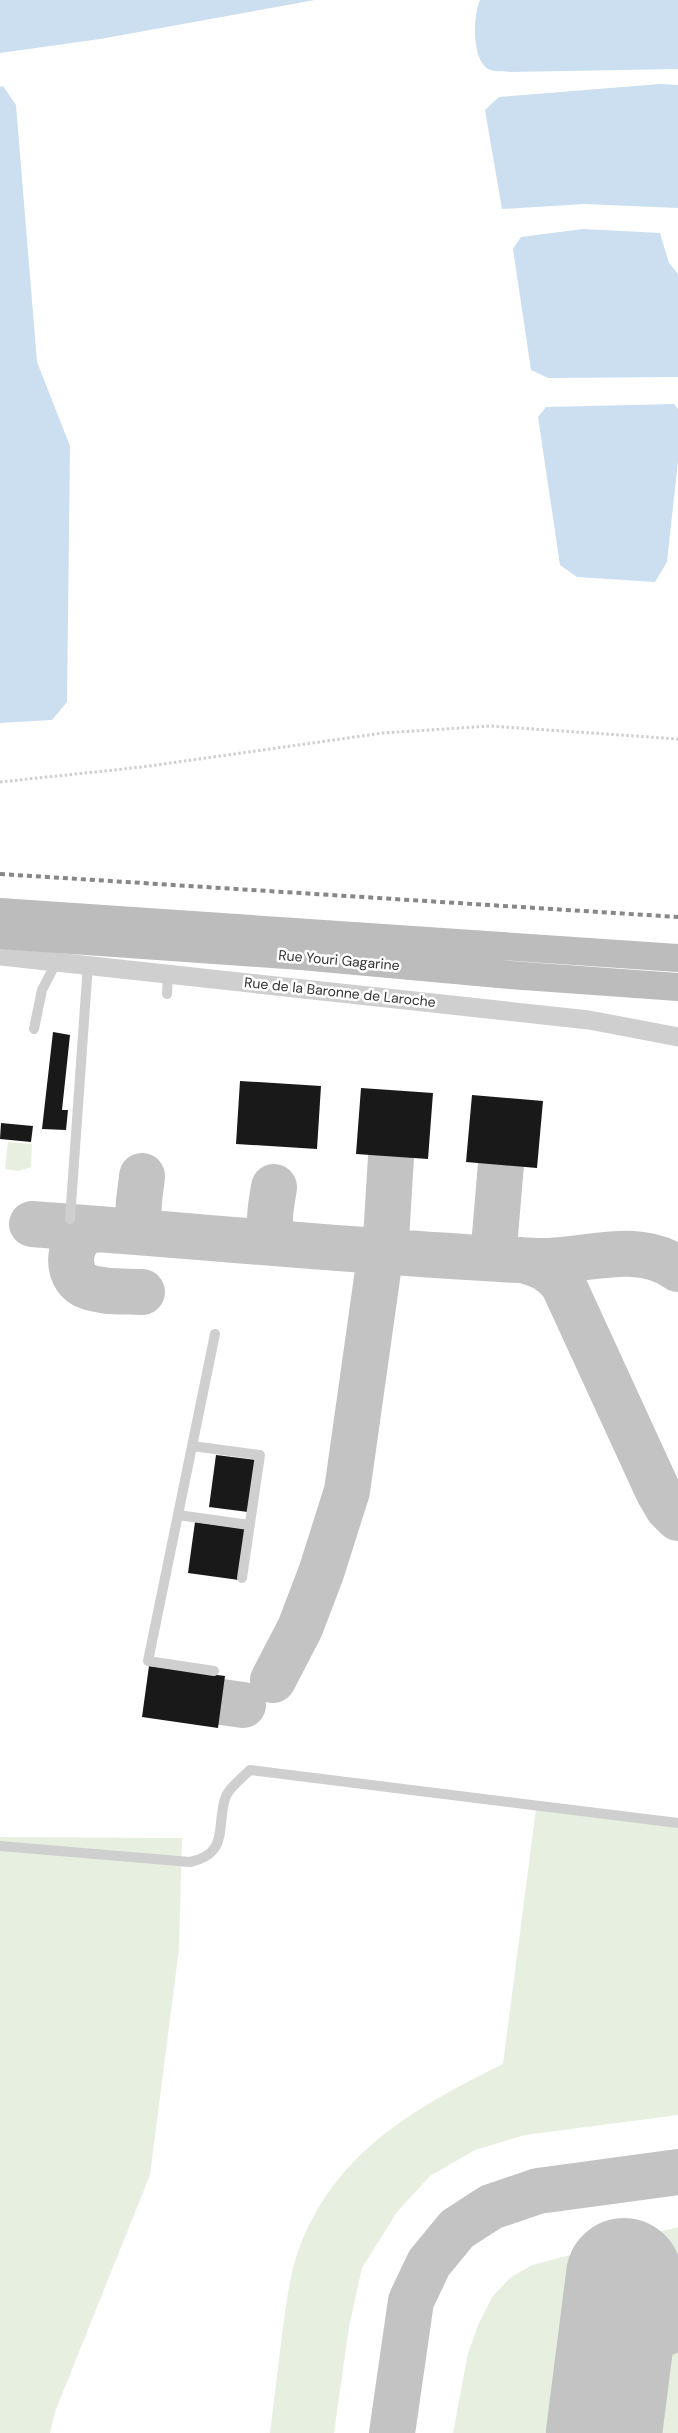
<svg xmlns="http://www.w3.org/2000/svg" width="678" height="2433" viewBox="0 0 678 2433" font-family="'DM Sans',sans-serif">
<rect width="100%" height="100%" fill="#fff"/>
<path fill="#e7f0e0" d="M8,1142L32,1144L31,1167L19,1171L5,1169Z
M537,1801L678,1818V2115L525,2135L475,2150L430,2176L397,2212L362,2268L349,2327L334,2433H270C274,2400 278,2368 282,2335C286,2306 289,2274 300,2246C337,2151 416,2107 503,2064Z
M0,1837L182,1838L179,1949L150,2175L55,2412L50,2433H0Z
M678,2227V2433H453L468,2353L479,2323L492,2297L510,2278L532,2265Z"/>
<path fill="#cbdff1" d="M0,0H315L100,39L0,53Z
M480,0H678V69L510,72C504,71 496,72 490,70C471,62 473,15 480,0Z
M660,84L678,85V208L584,204L502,209L485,110L499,97Z
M3,86L16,105L37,362L70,446L67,702L52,720L0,723V87Z
M583,229L660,233L669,263L678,274V377L548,378L531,370L513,249L521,237Z
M674,404L678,409V461L667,562L655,582L577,577L560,565L538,417L546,407Z"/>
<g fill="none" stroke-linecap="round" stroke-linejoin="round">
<path stroke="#c3c3c3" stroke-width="46" d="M391,1157L386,1239L388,1247L398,1251
M142,1176C141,1192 132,1224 148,1233
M274,1187C272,1203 263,1234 281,1242
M32,1224C200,1236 369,1253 537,1261C582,1263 638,1239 678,1269
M98,1229C93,1230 87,1231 83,1234C68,1245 66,1275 84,1285C100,1293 125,1291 142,1292
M482,1257L490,1254L494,1247L501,1164
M522,1260C540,1264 552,1270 563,1284L658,1491L668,1508L678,1518
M273,1680L300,1628L321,1573L347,1491L379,1264L386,1255L398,1251
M222,1702L243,1705
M614,2353L678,2328
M392,2433L411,2301L429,2263L457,2229L491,2207L538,2191L678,2172"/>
<path stroke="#c3c3c3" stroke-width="116" d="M604,2433L624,2276"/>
</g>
<path fill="#191919" d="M53,1032L70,1035L62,1110H68L66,1130L42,1129Z
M240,1081L321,1086L317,1149L236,1144Z
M361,1088L433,1093L428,1159L356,1154Z
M472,1095L543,1101L537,1168L466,1162Z
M1,1123L33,1126L31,1142L0,1139Z
M216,1455L256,1460L248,1512L209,1507Z
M195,1522L246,1529L239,1580L188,1573Z
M149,1666L225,1676L218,1728L142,1717Z"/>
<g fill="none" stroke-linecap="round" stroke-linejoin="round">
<path stroke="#cfcfcf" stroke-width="3" stroke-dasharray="2.5 2.5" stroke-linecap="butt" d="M0,782L142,767L383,733L490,726L678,739"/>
<path stroke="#cfcfcf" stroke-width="10" d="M167,994L168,973
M34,1029L42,990L57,961
M70,1219L88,964
M192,1446L260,1455L242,1578
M178,1515L249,1525
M214,1671L148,1661L215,1334
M0,1846L190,1862C231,1853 215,1825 226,1796C230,1787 243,1777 250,1770L678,1823"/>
<path stroke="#cfcfcf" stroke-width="19" d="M0,956L589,1020L678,1037"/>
<path stroke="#bcbcbc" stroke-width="28" d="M0,912L678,958
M0,935L301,956L510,975L678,987"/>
<path stroke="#878787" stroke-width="4" stroke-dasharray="5 4" stroke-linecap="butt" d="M0,874L678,917"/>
</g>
<g text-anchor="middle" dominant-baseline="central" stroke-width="5" stroke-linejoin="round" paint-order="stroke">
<g font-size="14" fill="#323232" stroke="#fff">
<text transform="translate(339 960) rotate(5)">Rue Youri Gagarine</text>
<text transform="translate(340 992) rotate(6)">Rue de la Baronne de Laroche</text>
</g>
</g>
</svg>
